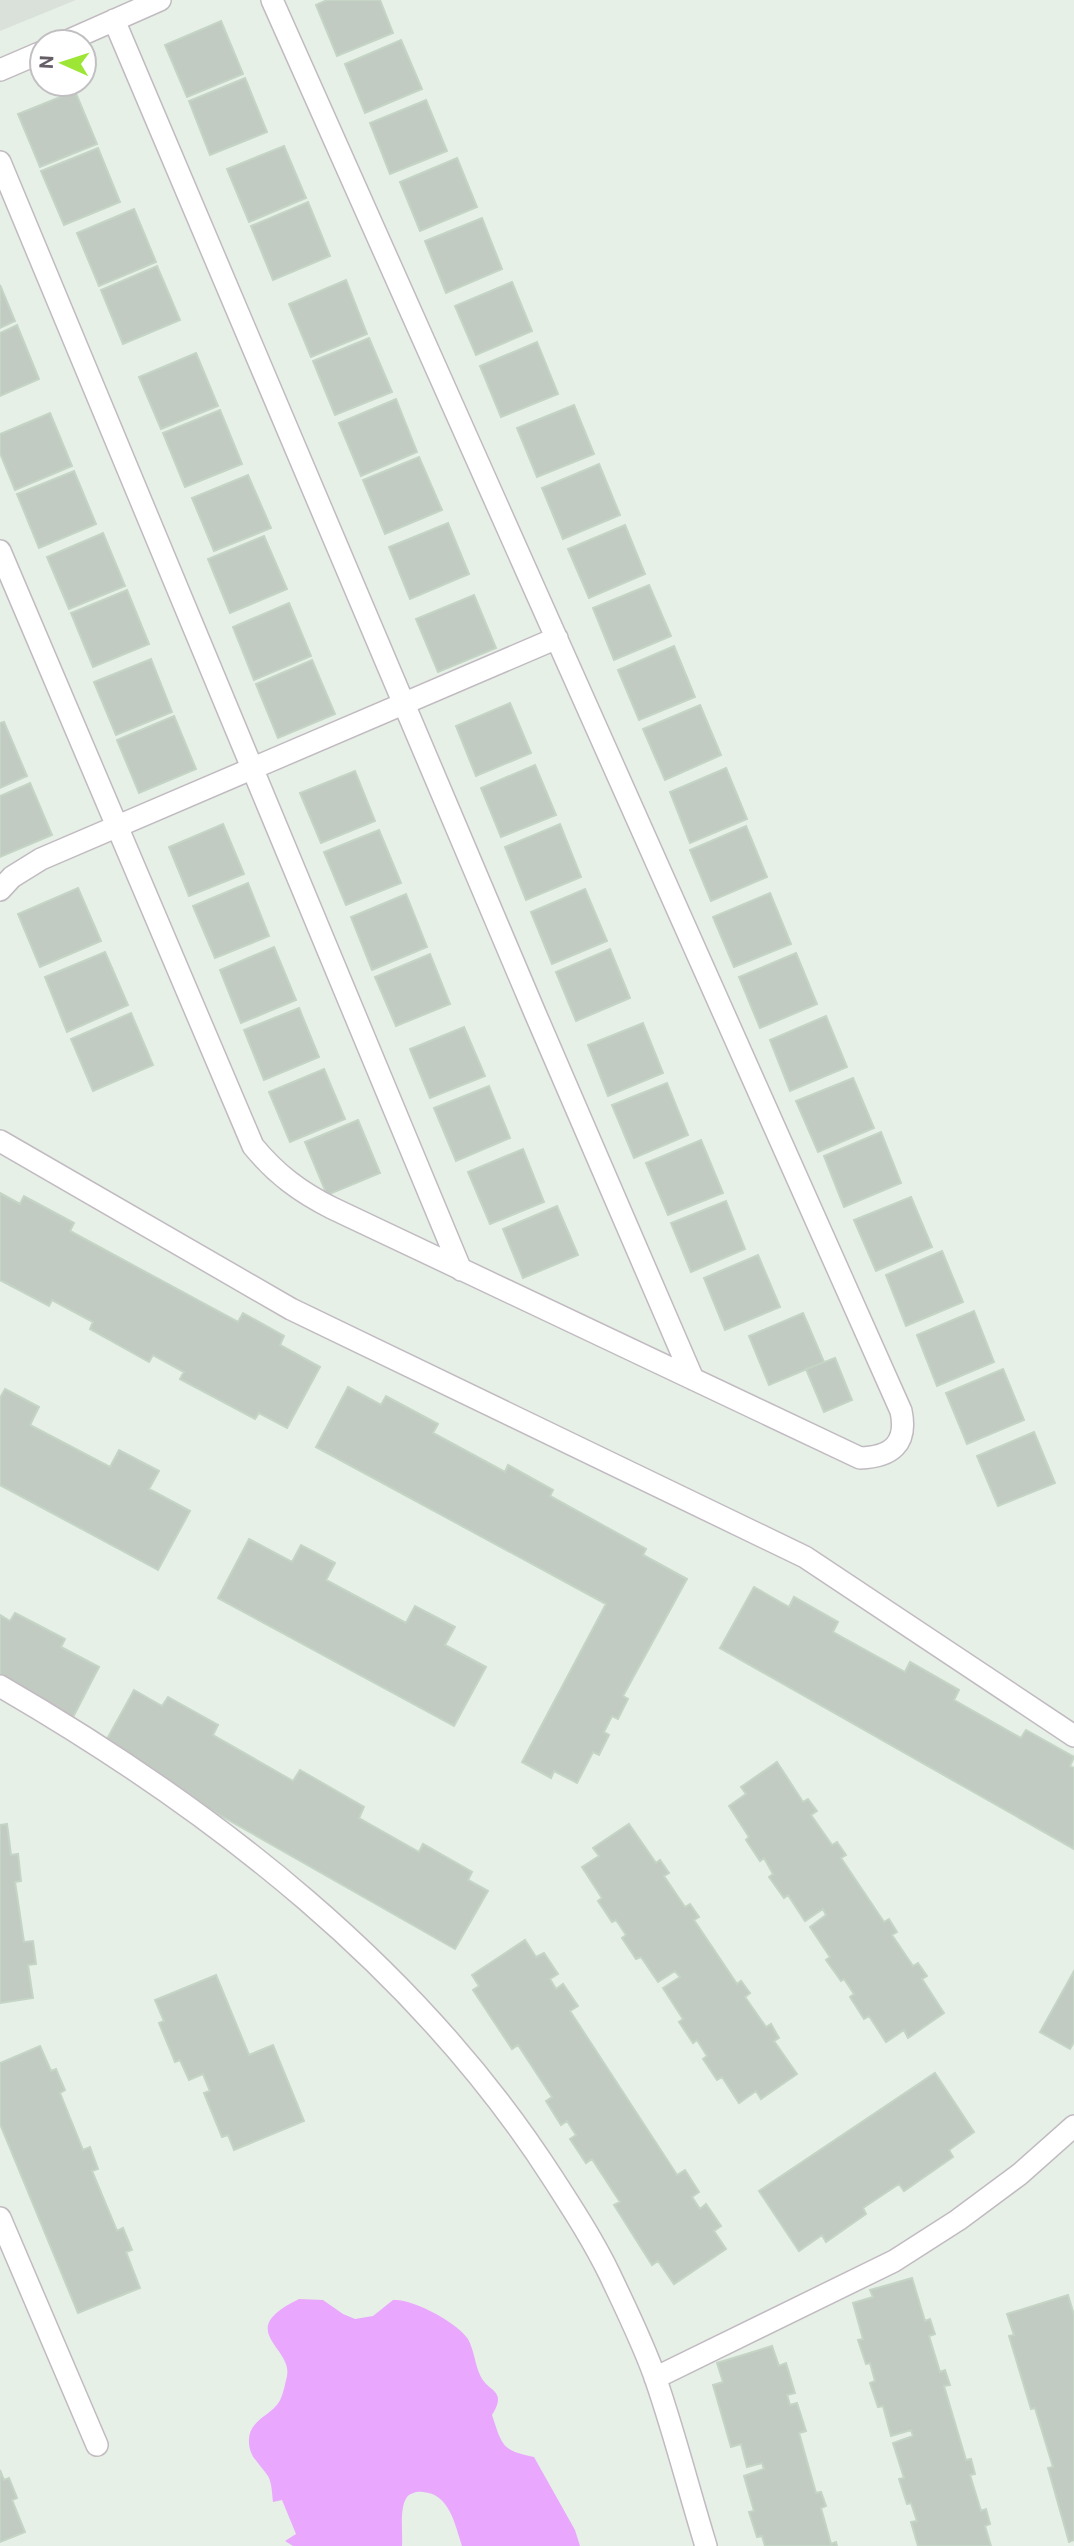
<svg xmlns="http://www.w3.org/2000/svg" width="1074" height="2546" viewBox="0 0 1074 2546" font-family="Roboto,sans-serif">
<rect width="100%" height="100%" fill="#e6f0e7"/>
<path fill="#dae1db" d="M0,0H76L0,31Z"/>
<path fill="#e9a8fd" d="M299,2299L323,2300L343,2314L355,2319L373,2316L393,2300C412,2298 458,2323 468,2339C474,2350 475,2364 480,2375C488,2393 508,2389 492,2415C502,2444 501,2451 534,2457L575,2530L580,2546H462C455,2525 450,2494 423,2492C418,2491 410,2493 407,2497C399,2508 403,2532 402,2546H293L285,2541L296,2534L282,2500L273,2502C272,2494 272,2483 268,2476C259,2463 248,2456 249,2439C250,2420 270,2416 279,2402C283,2396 285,2384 287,2376C293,2347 233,2331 299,2299Z"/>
<path fill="#c2cbc2" stroke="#c4d4c5" stroke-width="2" d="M327,0H380L393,33L337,56L316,5Z
M221,21L243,74L187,97L165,45Z
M401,40L422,89L365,113L345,64Z
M245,78L267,132L210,155L189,101Z
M75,91L97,144L40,167L18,114Z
M426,100L447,151L390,174L370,123Z
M284,146L306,198L249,222L227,169Z
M98,148L120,202L64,225L41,171Z
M457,158L477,207L420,231L400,182Z
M308,202L330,256L273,280L251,226Z
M134,209L156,262L99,286L77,233Z
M482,218L502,269L446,293L425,241Z
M157,266L180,320L123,344L101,290Z
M346,280L367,334L311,357L289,304Z
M512,282L532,331L476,355L455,306Z
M0,285L15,321L0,328Z
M17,325L39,379L0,396V333Z
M369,338L392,392L335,415L313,361Z
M537,342L558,394L501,417L480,366Z
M196,353L218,406L161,429L139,377Z
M396,399L417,452L361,476L339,423Z
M574,405L594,454L537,477L517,428Z
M220,410L242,464L185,487L163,433Z
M50,413L72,466L15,490L0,453V434Z
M419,457L442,510L385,534L363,480Z
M599,464L620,515L563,539L542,488Z
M74,471L96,524L39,548L17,494Z
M248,475L271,528L214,551L192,498Z
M448,523L469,574L410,599L389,547Z
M625,525L645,574L589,598L568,549Z
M103,533L125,586L69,609L47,557Z
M264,536L287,589L230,613L208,559Z
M649,585L671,636L614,660L593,608Z
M127,590L149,644L93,667L71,613Z
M474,595L496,648L438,672L416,619Z
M289,603L311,656L254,680L233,627Z
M674,646L695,697L639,720L618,670Z
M151,659L172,712L116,735L94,682Z
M312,660L335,714L278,738L256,684Z
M510,703L531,753L476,776L456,726Z
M700,705L721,755L665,780L643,729Z
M174,716L196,769L139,793L117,740Z
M4,722L27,776L0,788V723Z
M535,765L556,815L501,837L481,788Z
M726,768L747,819L690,843L670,792Z
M355,771L375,821L321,843L300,793Z
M30,783L52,835L0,857V796Z
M223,824L244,874L189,896L169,847Z
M560,824L581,877L526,900L505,847Z
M746,826L767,877L711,901L690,850Z
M379,830L401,883L346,905L324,852Z
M248,883L269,936L215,958L193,906Z
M78,888L101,941L40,967L18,914Z
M585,889L607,941L552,964L531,912Z
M770,893L791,944L734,967L713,917Z
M406,894L427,947L372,970L351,917Z
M274,947L296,1000L241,1023L220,970Z
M610,949L630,998L576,1021L556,972Z
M105,952L128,1005L67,1032L45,977Z
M796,953L817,1004L760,1028L739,977Z
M430,954L450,1004L396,1026L375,977Z
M299,1008L319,1057L264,1080L244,1030Z
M131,1013L153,1065L93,1091L71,1039Z
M826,1016L847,1067L790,1091L770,1040Z
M643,1023L663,1073L608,1096L588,1045Z
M464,1027L485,1076L430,1098L410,1049Z
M324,1069L345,1119L290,1142L269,1092Z
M853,1078L874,1128L818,1152L796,1101Z
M667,1083L688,1135L634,1158L612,1105Z
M489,1086L510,1138L456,1161L434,1108Z
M358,1120L380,1173L327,1195L305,1142Z
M881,1132L901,1183L844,1207L824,1156Z
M701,1140L723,1193L668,1215L646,1163Z
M523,1149L544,1202L490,1224L468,1172Z
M0,1193L20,1204L24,1196L74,1223L70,1231L238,1322L243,1313L284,1336L280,1345L320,1367L287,1428L259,1413L255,1419L180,1379L184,1372L153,1355L149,1362L90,1329L93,1322L52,1300L49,1306L0,1280Z
M911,1197L932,1247L876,1271L854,1220Z
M726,1201L745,1249L691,1272L671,1223Z
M557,1206L578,1255L523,1278L503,1229Z
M942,1251L963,1302L906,1326L886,1275Z
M758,1255L780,1307L725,1330L704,1278Z
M974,1311L994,1362L937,1386L917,1335Z
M803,1313L824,1362L769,1385L749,1336Z
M835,1358L852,1400L824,1412L806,1369Z
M1003,1369L1024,1420L967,1444L946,1393Z
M348,1387L381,1405L386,1396L438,1424L433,1433L505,1472L508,1465L553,1490L550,1496L646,1549L643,1555L687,1579L623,1696L628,1699L618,1719L612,1716L604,1732L609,1735L599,1755L593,1752L577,1783L554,1771L551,1778L522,1762L606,1604L316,1447Z
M5,1389L39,1407L30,1425L110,1467L119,1450L159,1471L149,1489L190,1511L158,1570L0,1485V1398Z
M1034,1432L1055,1483L998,1506L977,1456Z
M249,1539L292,1562L301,1545L335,1563L326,1580L406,1623L415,1606L455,1627L445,1645L486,1667L454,1726L218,1598Z
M754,1587L789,1607L794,1597L838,1622L833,1632L905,1672L910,1662L959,1690L954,1700L1021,1738L1026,1730L1074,1757L1070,1766L1074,1768V1849L720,1648Z
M15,1613L65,1639L61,1647L99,1667L69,1725L0,1690V1615L10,1621Z
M134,1690L162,1706L168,1697L218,1725L213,1735L293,1781L300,1770L364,1807L359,1818L419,1852L423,1844L472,1872L468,1880L488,1891L455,1949L102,1748Z
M777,1762L803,1802L808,1799L817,1811L811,1815L832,1845L837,1842L846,1855L841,1858L884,1922L889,1919L897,1932L892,1935L913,1966L918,1963L927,1976L922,1979L944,2013L908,2038L904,2030L886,2042L869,2016L864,2019L850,1997L854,1994L844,1979L841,1981L826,1960L830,1957L810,1927L826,1915L823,1909L805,1921L788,1895L784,1898L769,1877L773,1874L764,1858L760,1861L746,1840L749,1837L729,1806L746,1794L741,1787Z
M7,1824L11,1855L18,1854L21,1881L15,1882L24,1942L33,1941L36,1964L28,1965L33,1998L0,2003V1825Z
M629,1824L656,1863L660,1860L669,1873L664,1876L685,1907L690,1904L699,1917L694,1920L737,1984L741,1981L750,1993L745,1997L766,2027L771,2024L779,2038L774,2041L797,2074L761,2099L756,2091L739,2103L722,2077L717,2080L703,2059L707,2056L697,2040L693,2043L679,2022L683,2019L663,1988L680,1977L675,1971L658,1982L641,1957L636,1959L622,1938L626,1935L616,1920L612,1922L598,1901L602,1898L582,1867L599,1856L593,1848Z
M525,1940L536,1957L544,1953L558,1974L550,1979L556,1989L563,1984L578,2006L570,2011L677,2175L685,2170L699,2192L692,2197L700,2209L706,2204L721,2226L714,2231L726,2249L674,2284L658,2261L652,2265L614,2205L620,2202L592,2159L586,2163L570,2139L576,2135L567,2121L561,2125L546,2101L552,2097L518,2045L512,2049L473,1990L479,1986L472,1975Z
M1074,1971V2042L1070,2049L1040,2032Z
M216,1975L249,2055L273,2045L304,2121L234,2150L228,2135L222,2137L204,2093L210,2091L203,2074L189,2080L180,2060L175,2062L159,2023L164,2021L155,2000Z
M40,2046L51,2071L56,2069L65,2090L60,2093L83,2150L90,2147L98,2169L92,2171L117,2231L123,2228L132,2250L126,2252L140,2288L78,2313L0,2124V2063Z
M935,2073L974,2132L949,2150L953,2157L904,2191L899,2184L863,2208L866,2214L826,2242L822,2235L799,2251L759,2191Z
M912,2278L925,2321L930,2319L935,2334L929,2336L940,2372L945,2370L950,2385L944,2386L966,2460L971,2459L975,2474L970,2475L981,2511L986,2509L990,2524L985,2526L991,2546H918L911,2522L917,2521L911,2503L907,2504L899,2479L904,2478L893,2443L913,2436L911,2430L891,2436L883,2406L878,2407L870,2383L875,2381L870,2363L866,2364L858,2340L863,2339L853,2303L873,2297L870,2290Z
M1068,2295L1074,2315V2540L1069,2542L1048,2468L1053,2467L1035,2408L1031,2409L1009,2336L1014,2335L1007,2314Z
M772,2346L779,2366L786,2363L795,2393L787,2395L790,2405L797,2403L806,2431L799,2433L816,2493L821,2492L826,2506L821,2508L831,2544L836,2542L837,2546H765L762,2536L757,2537L749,2512L754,2511L744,2476L764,2469L762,2463L747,2467L741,2444L731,2447L713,2385L723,2382L717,2363Z
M0,2470L4,2480L9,2478L17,2498L12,2500L25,2532L0,2542Z"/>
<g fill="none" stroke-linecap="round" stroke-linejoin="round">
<defs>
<path id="lane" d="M114,20L535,1013L693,1379
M65,42L160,0
M0,70L42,52
M0,162L461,1270
M0,551L253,1146C276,1174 300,1192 332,1208L860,1458C891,1457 908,1444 901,1411L272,0
M0,890L12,877L41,859L557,638
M0,1141L291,1309L805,1557L1074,1736
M0,1686C214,1810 419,1969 554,2180C574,2211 594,2242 610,2275C626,2309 644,2345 656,2380C675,2435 689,2491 706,2546
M0,2218L97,2445
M655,2378L894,2261L958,2220L1020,2174L1074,2126"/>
</defs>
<use href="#lane" stroke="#c1bbc1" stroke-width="24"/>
<use href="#lane" stroke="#fff" stroke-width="21"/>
</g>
<g transform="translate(63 63) rotate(273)"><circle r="33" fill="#ffffff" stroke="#c1bfc2" stroke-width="2"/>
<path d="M0-5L12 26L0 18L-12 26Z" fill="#9ee636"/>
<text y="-10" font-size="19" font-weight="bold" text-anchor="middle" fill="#655e66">N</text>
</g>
</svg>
